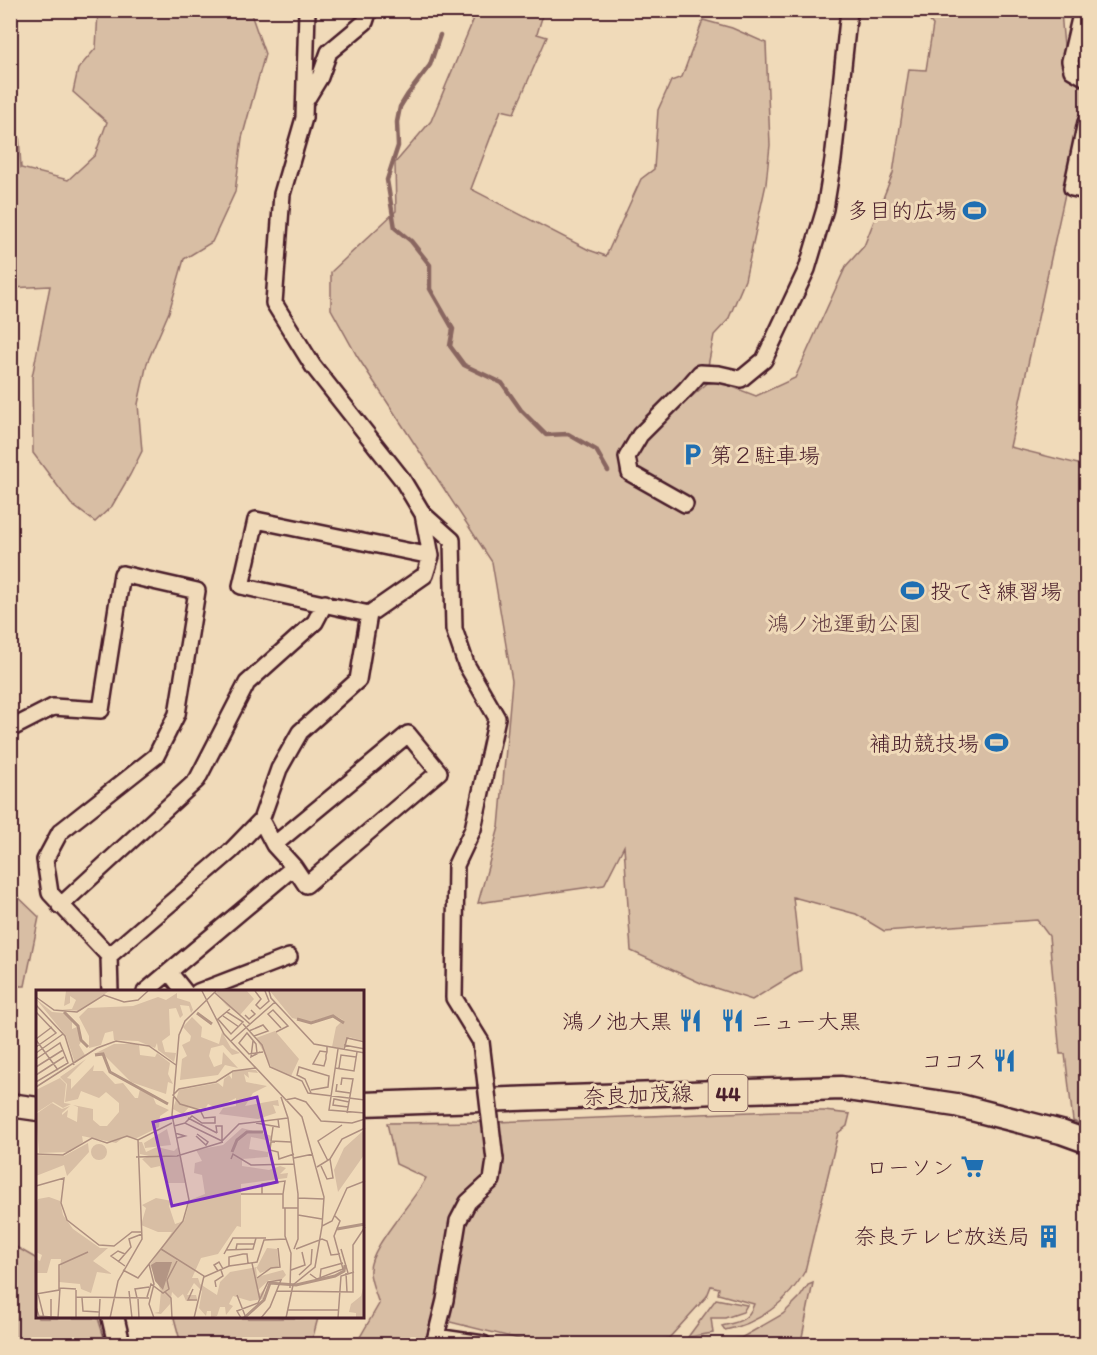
<svg xmlns="http://www.w3.org/2000/svg" width="1097" height="1355" viewBox="0 0 1097 1355" font-family="Itim,'Klee One',sans-serif">
<rect width="100%" height="100%" fill="#f0dab9"/>
<filter id="ink" filterUnits="userSpaceOnUse"><feTurbulence type="fractalNoise" baseFrequency=".0167" numOctaves="2"/><feDisplacementMap in="SourceGraphic" scale="12" xChannelSelector="R" yChannelSelector="G"/><feConvolveMatrix kernelMatrix="1 2 1 2 8 2 1 2 1" color-interpolation-filters="sRGB"/></filter>
<g filter="url(#ink)">
<path fill="#d8bea4" stroke="#916e68" stroke-width="1.5" d="M98,11H250L265,54L242,138L235,192L212,242L184,259L169,312L147,363L138,404L142,451L130,475L112,506L95,522L71,504L33,453L32,377L50,286L11,288L10,98L18,117L21,168L68,180L95,155L107,122L73,92L78,69L96,48Z
M477,11H544L537,34L547,37L514,113L501,110L471,189L589,250L606,256L641,179L654,169L658,110L671,81L682,77L703,20L732,28L766,43L770,145L766,184L745,280L728,320L714,335L708,366L695,371L639,425L620,455V472L651,432L712,379L756,396L795,378L846,266L864,246L893,173L909,69L926,70L933,25L921,11H1061C1063,33 1063,55 1072,76C1077,87 1086,82 1086,97L1010,447L1086,466V1127L1073,1121L1065,1054H1060L1049,936L1037,920L884,931L856,914L793,897L801,970L752,1000L703,984L631,951L624,846L604,885L478,903L499,827L512,681L492,562L357,356L331,309V272L396,211L395,163L431,121Z
M12,891L39,917L25,986H11L10,898Z
M777,1111H824L850,1114L847,1126L838,1133L805,1271C789,1301 758,1324 725,1330L722,1326C738,1322 748,1321 754,1304L718,1294L719,1288L711,1286L707,1296L669,1338L644,1344H539L446,1321L457,1272L463,1228L472,1210L490,1193L498,1181L496,1122Z
M483,1122L489,1171L487,1178L469,1193L430,1344H356L379,1304C376,1294 371,1283 370,1273C367,1249 414,1202 426,1178L396,1164L387,1123Z
M11,1244L37,1259L38,1318H98L106,1344H11Z
M813,1283L802,1337L799,1344H692L741,1338L783,1314L800,1297L808,1285Z
M716,1299L747,1305L743,1312L725,1318H711L713,1333L688,1337Z
M174,1318H318L311,1344H181Z"/>
<g fill="none" stroke-linecap="round" stroke-linejoin="round">
<path stroke="#896660" stroke-width="4.5" d="M440,35L430,65L408,94L400,107L397,122L398,146L387,180L395,228L411,241L430,265V289L453,329L450,346L464,365L502,383L521,410L546,435L568,434L596,450L608,471"/>
<defs>
<path id="street" d="M1082,10L1070,61L1072,70L1086,78
M306,100L320,77L329,52L365,22L369,10
M1086,122L1072,188L1086,191
M685,504L630,473L627,457L640,435L686,389L700,373L719,374L741,379L764,360L807,269L825,209L833,160L849,10
M423,514L452,540L454,629L466,664L497,718L473,829L456,865L454,998L481,1042
M369,614L241,586L256,520L431,556
M10,729L53,707L101,710L122,574L197,591L177,714L156,756L60,832L45,860L50,893L109,956
M274,845L408,734L439,772L306,885L294,867
M60,906L197,780L247,683L315,622L325,603
M169,972L185,992
M110,992L109,956L231,851L261,820L279,769L300,732L358,680L369,614L425,575L431,556L423,514L402,479L313,366L274,303L282,194L304,118L307,10
M145,992L294,867L274,845L261,820
M198,992L289,957
M436,1337L483,1344
M434,1344L445,1300L458,1221L468,1202L492,1180L495,1160"/>
<path id="secondary" d="M113,1318L119,1344"/>
<path id="primary" d="M363,1104L841,1088L956,1105L1061,1132L1086,1141
M10,1105L38,1109"/>
</defs>
<use href="#street" stroke="#4a1f2b" stroke-width="20"/>
<use href="#secondary" stroke="#4a1f2b" stroke-width="26"/>
<use href="#primary" stroke="#4a1f2b" stroke-width="27"/>
<use href="#street" stroke="#f0dab9" stroke-width="15"/>
<use href="#secondary" stroke="#f0dab9" stroke-width="21"/>
<use href="#primary" stroke="#f0dab9" stroke-width="22"/>
<defs>
<path id="street-bridge" d="M481,1042L495,1160"/>
</defs>
<use href="#street-bridge" stroke="#4a1f2b" stroke-width="20" stroke-linecap="butt"/>
<use href="#street-bridge" stroke="#f0dab9" stroke-width="15"/>
</g>
</g>
<defs>
<symbol id="stadium-bare" viewBox="-9 -9 18 18"><path d="M0-5a6.5 5 0 1 0 0 10a6.5 5 0 1 0 0-10ZM-3.5-1.8h7v3.6h-7Z" fill="#1f6fb2" stroke="#f0dab9" stroke-width="2.5" paint-order="stroke"/></symbol>
<symbol id="parking-bare" viewBox="-9 -9 18 18"><path d="M-3.5-5.5H1a3.5 3.5 0 0 1 0 7H-1V5.5H-3.5ZM-1-3.4V-.6H.8a1.4 1.4 0 0 0 0-2.8Z" fill="#1f6fb2" stroke="#f0dab9" stroke-width="2.5" paint-order="stroke"/></symbol>
<symbol id="restaurant-bare" viewBox="-9 -9 18 18"><path d="M-5-6h1v4h1v-4h1v4h1v-4h1v5L-1.5 .5V6h-2V.5L-5-1ZM5-6V6H3V1.5H1.5Q1.5-4 5-6Z" fill="#1f6fb2" stroke="#f0dab9" stroke-width="2.5" paint-order="stroke"/></symbol>
<symbol id="supermarket-bare" viewBox="-9 -9 18 18"><path d="M-6-5.5h2.5l.6 2H6L4.5 2H-2.5L-4.4-4H-6ZM-1.5 3.2a1.3 1.3 0 1 0 .1 0ZM3 3.2a1.3 1.3 0 1 0 .1 0Z" fill="#1f6fb2" stroke="#f0dab9" stroke-width="2.5" paint-order="stroke"/></symbol>
<symbol id="building-bare" viewBox="-9 -9 18 18"><path d="M-4-6H4V6H1V3H-1V6H-4ZM-2.5-4.3h1.7v1.8h-1.7ZM.8-4.3h1.7v1.8H.8ZM-2.5-1h1.7V.8h-1.7ZM.8-1h1.7V.8H.8Z" fill="#1f6fb2" stroke="#f0dab9" stroke-width="2.5" paint-order="stroke"/></symbol>
</defs>
<g fill-rule="evenodd">
<use href="#stadium-bare" x="958" y="194" width="33" height="33"/>
<use href="#parking-bare" x="676" y="438" width="33" height="33"/>
<use href="#stadium-bare" x="896" y="574" width="33" height="33"/>
<use href="#stadium-bare" x="980" y="726" width="33" height="33"/>
<use href="#restaurant-bare" x="674" y="1004" width="33" height="33"/>
<use href="#restaurant-bare" x="716" y="1004" width="33" height="33"/>
<use href="#restaurant-bare" x="988" y="1044" width="33" height="33"/>
<use href="#supermarket-bare" x="956" y="1150" width="33" height="33"/>
<use href="#building-bare" x="1032" y="1220" width="33" height="33"/>
</g>
<g text-anchor="middle" dominant-baseline="central" stroke-width="6" stroke-linejoin="round" paint-order="stroke">
<rect fill="#f0dab9" stroke="#7c5756" stroke-width="1.5" x="708.5" y="1075" width="39" height="36" rx="4.5"/>
<g font-size="21" font-weight="bold" fill="#4a1f2b">
<text x="728" y="1093">44</text>
</g>
<g font-size="22" fill="#4a1f2b" stroke="#f0dab9" text-anchor="end">
<text x="957" y="210">多目的広場</text>
<text x="710" y="455" text-anchor="start">第２駐車場</text>
<text x="930" y="591" text-anchor="start">投てき練習場</text>
<text x="979" y="743">補助競技場</text>
<text x="672" y="1021">鴻ノ池大黒</text>
<text x="751" y="1021" text-anchor="start">ニュー大黒</text>
<text x="987" y="1061">ココス</text>
<text x="954" y="1167">ローソン</text>
<text x="1030" y="1236">奈良テレビ放送局</text>
</g>
<g font-size="22" fill="#663f43" stroke="#f0dab9">
<text x="844" y="623">鴻ノ池運動公園</text>
</g>
<g font-size="22" fill="#4a1f2b" stroke="#f0dab9">
<text transform="translate(638 1095) rotate(-2)">奈良加茂線</text>
</g>
</g>
<g transform="translate(36 990)">
<rect width="328" height="328" fill="#f0dab9"/>
<path d="M30,1H73L44,21L23,19H36L40,10L34,6V13L28,16ZM182,1H211L218,9L204,25L191,16L179,3ZM234,1H328V51L313,47L307,59L296,57L300,37L307,30L298,25L273,32L256,28ZM141,3V8L154,12L157,20L155,23L153,16L144,15L147,25L144,28L140,18L133,19L134,45L126,51L129,62L140,63L138,72L122,60L121,53L119,58L102,51L78,50L77,41L69,43L65,55L53,58V46L43,27L52,18L97,16L122,7L130,10ZM0,9L16,22L27,23L36,31V39L41,37L45,52L43,55L49,65L39,73L30,46ZM156,27L166,37L165,47L183,54L186,42L195,58L204,63L196,65L187,55L175,58L173,66L178,77L186,74L187,62L202,78L189,75L182,85L144,90L146,69L151,66L146,55L154,51L155,46L147,37ZM239,41L263,69L255,86L236,78L220,48ZM78,54H103L104,65L119,67L121,63L134,73L132,84L137,94L132,92L130,104L95,92L67,64H58ZM50,69L31,88L35,89V99L58,75L57,81H67L79,94L87,93L99,108H102L104,99L117,107L120,114L133,120L124,126L123,137L101,148L88,147L80,153L46,146L47,152L34,162L3,163L0,124L16,113L26,119L34,116L26,123V125L32,120L31,127L41,132L42,117L37,115L57,119V130L64,136H71L83,122V113L70,102L63,108L45,101L42,109L29,112L31,94L24,87ZM202,80H220L222,83L212,82L213,88L208,84L210,92L231,96L217,103L209,116L242,110L243,116L237,115L240,123L222,129L183,124L187,118L200,116V108L180,118L172,114L169,119L153,117L148,123L151,127L137,119L143,100L182,93L187,97L188,89L193,85L196,89V82ZM24,88L30,94L28,113L35,114L27,118L17,112L0,123V100ZM206,138L236,146L235,151L215,147L213,159L232,162V167L206,169V176L233,180L244,176L250,178L244,184L252,183L251,188L205,194V237L201,236L182,264L165,268L156,288H162L164,294L181,305L184,292L194,282L221,277L231,258L241,259L243,276L224,283L220,277L221,287L247,280L250,285L245,290H233L222,300L224,304L229,298L227,309L214,311L197,306L193,314L197,316L190,325L189,317H184L181,326L175,328V321H171L170,326L163,318L166,301L158,293L151,305H160L161,309L150,311L147,304L142,308L136,302L134,314L125,324L118,323L123,322L125,301L114,275L136,242H122L105,235L110,218L106,215L120,208L136,211L133,216L139,234L148,231L154,210L169,204L166,185L158,183L159,173L166,171L160,160L187,155ZM131,139L135,155L109,158L108,153ZM328,140V165L302,202L298,180L308,158ZM103,152H106L110,162L121,157L138,161L142,157L143,165H135L144,166L150,193H130L124,176L115,178L106,169L113,166L104,164ZM52,153L53,162L31,186L28,175L0,186V165L28,166ZM55 162a8 8 0 1 1 16 0a8 8 0 1 1-16 0ZM13,207L24,211L27,225L37,239L64,258H72L57,271L76,284L61,282L55,303L45,299L44,294L23,292L25,269H15L11,283H0V269L4,271L6,265L0,262V216L2,209ZM328,294V328H320V323L313,322L315,314L325,306Z" fill="#d8bea4"/>
<path d="M120,272H136L127,300L119,291L115,275Z" fill="#b39584"/>
<path fill="none" stroke="#b39584" stroke-width="3" d="M28,22L42,36L45,50L52,57M161,23L176,34M261,29L275,33L297,26L308,33M59,65L67,64L74,82L132,114M196,162L201,150L211,142H227M301,239L329,234M208,328L228,310L234,293L260,295L299,286L308,281L309,275"/>
<path fill="none" stroke="#ae8f80" stroke-width="1.5" d="M166,1L188,44L266,127L288,207L286,236M219,1L225,9L220,15L224,19M233,1L235,8L278,54L329,63M179,3L214,34M0,7L18,20L41,22L68,5L88,12L102,10L112,1M0,15L29,46L38,75M224,19L233,11L229,1M0,22L20,43L0,57M191,22L207,32L195,44L182,29L194,19M209,25L213,29L219,24L215,20M187,26L203,37M207,34L226,55L234,77L266,91L272,103L329,110M213,41L227,35L232,41L218,46M240,42L252,36L237,20L232,24L245,38M0,49L16,37M0,50L22,80M195,51L239,12M217,51L215,67L224,62M308,55L329,59M302,59L293,120L329,123M308,60L311,48L329,52M291,62L284,61L277,74L288,76L290,69V65L291,62V57M0,63L27,44M221,63L220,54L211,43L203,53L213,64L227,62M0,69L24,53L32,73L0,92M0,77L27,60M299,78L318,81L321,62M303,78L305,65L320,67M0,85L28,67M301,94L300,101L314,103M305,95L306,88L317,89L311,123M0,97L61,58L80,51L113,56L140,75M275,103L269,89L261,85L263,77L293,86L292,97L275,100M245,107L252,128L262,204V249L258,259M249,110L259,108L270,112L285,131L316,133L329,129M312,117L297,115L298,109L313,112M152,128L181,143M149,133L156,126L166,133H179V127L168,128L164,120L144,114L137,105L143,99L180,92L197,81L220,78M220,133L243,137L242,129M138,136L149,133L186,151L203,134L252,128M237,137L235,151L255,152M139,143L149,146L141,148M181,143L180,136H186V151M160,146L170,155L172,152L161,144M239,152H235L234,160L242,162L243,169L258,164M0,164L27,165L56,148L71,153L91,146L102,150L136,133M100,167L141,166L187,152M258,168L277,164M195,169L197,164L215,175L258,174M292,171L282,151L306,135M285,176L291,189L297,188L294,169M281,177L294,169L306,149L329,138M0,196L28,188L25,213L31,230L63,255L78,256L96,242H105M205,204H247L249,191L226,194V204M247,204V218H262M262,208L288,209M249,218V246L255,263L254,298M262,225L286,229M125,259L168,286L158,328M200,259L201,254H219M260,259L286,249L291,251L295,265L304,264M305,259L312,283M190,260L217,259L220,248M89,264L82,261L75,266L89,276M188,264L197,248H230M82,272L95,257L93,249L106,244M216,273L224,310M193,276V267L207,264H211L212,273M87,280L102,288L113,274M255,280L269,275L266,262M182,281L178,275L183,272L187,279M310,283L311,302M274,284L281,289L307,279L298,246L304,231L299,226M263,285L275,274L276,259M168,287L193,276L221,272L228,250L250,249M221,288L235,278L244,277L242,258M284,288L285,279L307,273M180,297L179,291L187,286L185,280M157,299L152,310H161M40,300V328M93,301L96,328M241,301L317,302V255L329,237M129,302L135,308L136,328M0,304L23,300V275L52,262M2,304L8,328M201,305L210,328M40,307L113,308M111,307L115,294L127,303L133,299L131,290L141,271M46,308L47,321L63,322M101,308L99,299L113,297M102,309L103,328M0,317L3,326L29,328M252,320H303M15,328V309M22,328L24,298L40,299M63,328L64,309M74,328L82,291L106,249L102,150M118,328L113,314L118,294L113,274L147,231L153,210L136,125L143,45L149,31L180,1M205,328L201,321L222,313L232,292L245,290L234,317L225,328M250,328L257,295L279,277L286,236L296,231L311,198L329,191M302,328L305,286L318,282"/>
<path fill="#7b2cbf" fill-opacity="0.15" stroke="#7b2cbf" stroke-width="3" d="M221,107L241,192L136,216L117,132Z"/>
<rect width="328" height="328" fill="none" stroke="#4a1f2b" stroke-width="3"/>
</g>
<rect width="1097" height="1355" fill="none" stroke="#f0dab9" stroke-width="36"/>
<rect x="18" y="18" width="1061" height="1319" fill="none" stroke="#4a1f2b" stroke-width="2" filter="url(#ink)"/>
</svg>
